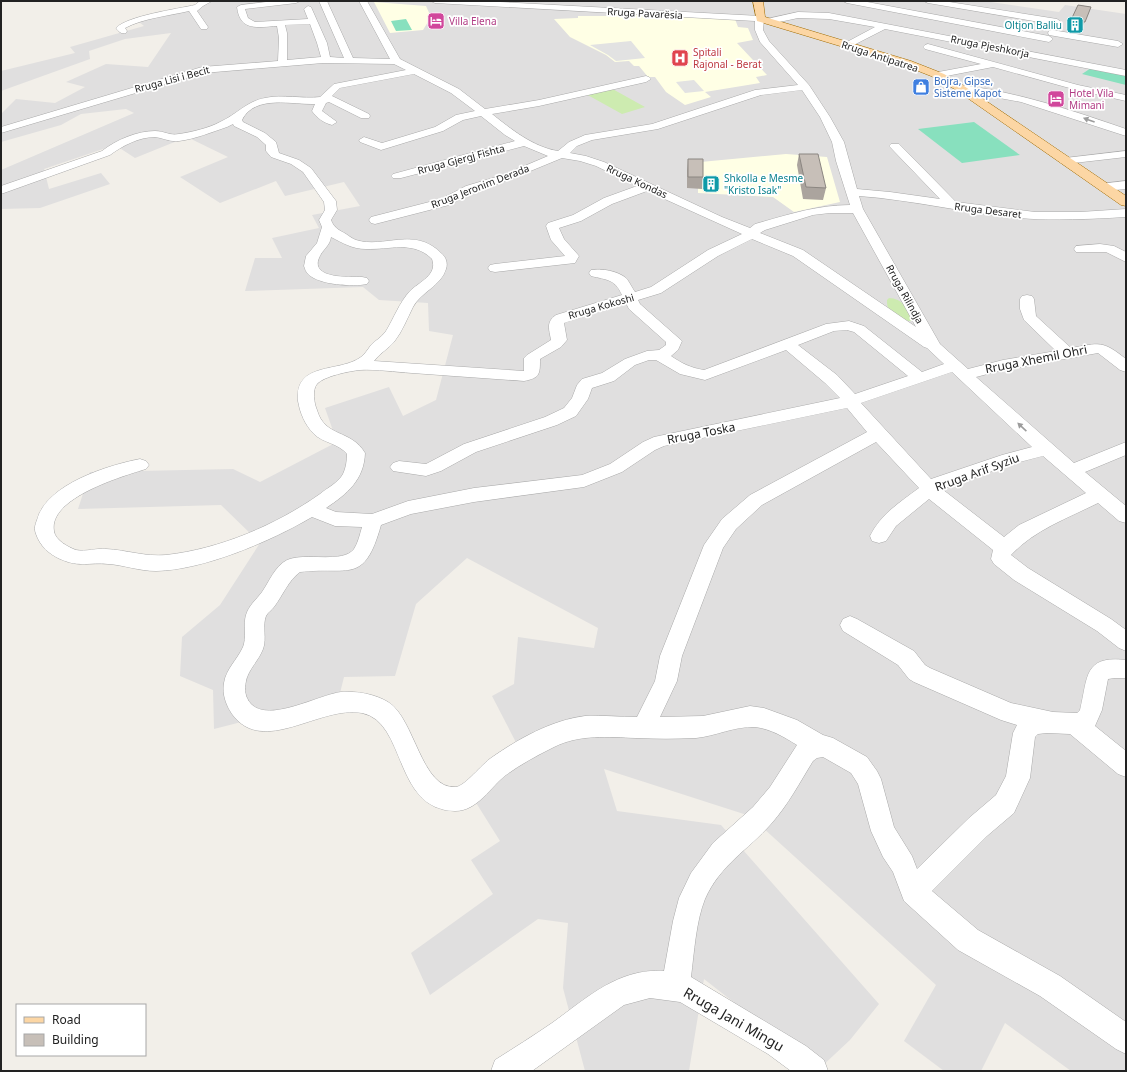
<svg xmlns="http://www.w3.org/2000/svg" width="1127" height="1072" viewBox="0 0 1127 1072" font-family="'Noto Sans',sans-serif">
<rect width="100%" height="100%" fill="#f2efe9"/>
<path fill="#e0dfdf" d="M212,1H984L1059,12L1065,5L1126,14V1071H1071L1005,1023L981,1071H944L904,1041L936,985L750,816L604,769L617,811L721,825L879,1004L850,1040L819,1069L704,979L689,1071H585L563,988L568,923L538,919L430,995L411,953L493,894L471,860L500,841L468,790L523,756L492,696L514,684L518,637L594,648L598,628L467,558L416,604L395,676L344,677L339,697L214,729L213,690L180,676L182,637L220,605L260,543L221,505L78,509L90,472L233,469L260,482L337,442L325,408L389,387L403,416L436,400L453,335L429,331L428,303L379,300L363,287L245,291L255,258H282L272,238L319,228L312,215L360,206L344,182L285,196L276,181L220,203L180,177L228,157L187,137L135,158L115,145L44,169L49,189L101,173L110,184L40,208L1,209V170L134,113L126,109L81,114L61,125L1,142V114L16,99L55,103L85,87L66,82L106,64L148,67L171,33L125,39L89,51L90,59L1,91V71L75,53L70,47L144,26L139,22Z"/>
<path fill="#ffffe5" d="M374,2L426,6L431,17L423,30L390,33Z
M610,13L735,19L738,27L748,28L753,40L737,43L767,75L756,77L760,83L705,92L711,97L685,105L666,92L655,77H648L639,66H634L629,61L615,62L606,55L570,37L554,19L578,18V16H609Z
M786,154L827,157L840,202L794,212L773,197L698,193V188H687V170L690,163Z"/>
<path fill="#cdebb0" d="M609,87L645,107L622,114L584,93Z
M889,298C901,298 912,310 912,321C905,322 890,314 888,307C887,306 887,301 887,300Z"/>
<path fill="#88e0be" d="M406,19L412,30L396,31L391,21Z
M1091,68L1126,76V85L1082,74Z
M974,122L1020,155L962,163L918,129Z"/>
<path fill="#e2e2e2" d="M631,41L645,58L616,61L608,55L590,45Z
M694,80L704,91L685,93L676,82Z"/>
<g fill="none" stroke-linecap="round" stroke-linejoin="round">
<defs>
<path id="minor" d="M200,1H212L203,6L197,11L208,27L207,29H201L189,11C168,16 144,18 125,28L127,31L126,33C121,34 119,32 116,28C127,16 177,9 195,5Z
M274,1H300L296,3L245,9L248,18L255,22L308,19L304,9L308,6L311,7L327,43L330,57L344,58L319,1H327L353,58L390,59L359,1H367L400,59L459,89L485,109L539,100L646,76L649,77L651,79L646,82L539,106L492,114C511,129 533,147 558,151L569,142L585,135L652,124L755,90L798,85L760,42L755,30V21L435,3L431,1H480L760,16L764,19L763,30L769,41L809,85L830,117L844,142L857,189L890,192L940,199L891,148L889,146L891,144H899L956,202L1035,212H1080L1126,209V217C1090,219 1055,221 1019,218C965,213 913,200 859,196L863,209L940,344L968,369L1003,360L1056,351L1024,320L1020,309V299L1022,296L1027,295L1032,296L1034,299L1036,316L1071,348C1100,343 1102,340 1126,359V372L1120,370L1098,353L1003,370L976,377L1074,463L1126,442V455L1085,472L1126,506V523L1119,521L1098,503C1068,518 1034,530 1011,555L1028,568L1111,619L1126,630V651L1119,648L1097,631L1014,580L994,564L991,559L993,550L929,499L896,526L886,541L879,543L872,541L870,536C881,514 899,503 919,488L876,442L762,505L736,529L723,548L682,656L677,681L660,717L703,716L750,706L764,708L797,720L823,735L833,738L867,757L877,771L881,779L894,827L912,856L917,869L969,818L996,795L1006,776L1013,733L1017,725L1001,720L914,682L909,679L898,665L843,631L840,625L843,619L850,616L857,619L914,651L925,665L930,668L1011,703L1053,712L1077,713L1080,710C1088,678 1083,655 1126,660V678H1115L1108,679L1102,710L1095,726L1126,751V777L1118,774L1070,734L1047,733L1038,734L1035,737L1030,778L1014,813L987,836L932,891L978,930L1060,976L1126,1022V1054L1116,1049L1040,996L958,950L904,901L893,872L883,857L871,831L858,784L851,773L823,757L817,758L813,761C800,782 788,805 771,824C748,850 720,865 705,899C696,921 694,953 691,977L806,1046L824,1060L828,1071H791L768,1054L680,1002L650,998L624,1005L532,1071H491L495,1060C514,1048 533,1036 552,1023C587,998 618,968 664,971L673,921L679,898L691,873L713,843L753,807L770,787L797,745C784,737 771,729 755,727C735,726 716,736 696,738C676,739 656,739 636,738C608,737 580,734 554,747C538,755 521,764 506,775C490,787 478,811 455,811C393,810 407,722 362,713C320,705 263,757 232,714C226,705 222,694 224,683C226,669 237,660 243,647C247,637 243,625 246,615C249,605 256,600 262,592C269,582 275,566 287,560C305,552 343,564 354,549C358,543 360,534 362,527L335,526L312,517C271,541 204,570 156,571C139,571 124,565 108,564C89,562 80,568 60,559C49,554 40,546 36,534C34,529 35,525 37,520C46,484 109,465 140,459L146,461L149,465L146,469C123,476 48,498 54,531C55,540 68,547 76,550C86,552 97,548 106,549C127,550 145,557 166,555C220,549 276,525 320,494C327,488 338,483 343,474C346,468 347,460 347,454C338,443 323,443 314,434C305,425 300,413 298,401C294,361 340,373 361,357C365,354 368,349 371,345C376,340 382,337 386,331C394,318 399,303 410,291C419,282 438,275 432,259C413,240 390,250 366,249C352,249 343,243 331,237C330,246 322,250 319,258C310,279 350,277 362,277L367,278L369,281L367,284C353,287 319,285 308,274C306,272 305,269 304,266L306,256L317,243L322,227L319,220L325,210L324,202L303,172L291,164L271,157L266,151V145L257,137L234,126L233,124L227,127C212,132 195,139 179,141C170,142 163,138 155,137C139,137 122,146 110,155L1,194V186L102,151C116,140 137,131 155,131C164,131 170,136 179,134C192,132 209,128 220,122C236,115 247,101 265,98C283,94 302,99 320,97L334,84L406,70L394,64L323,63L203,73L1,133V127L202,67L278,61L279,38L277,26C258,27 240,32 237,7L241,5ZM310,24L317,43L321,57L287,60V33L285,25ZM414,74L451,93L475,111L456,115L435,127L382,143L364,137L359,140L360,142L381,150L443,131L463,120L481,116L505,135L515,141L393,174L391,176L393,178H401L524,146L548,156L503,175L466,186L441,199L371,217L369,220L371,223L375,224L449,205L474,192L511,179L562,158L580,161L596,166L637,186L604,198L573,215L548,223L546,226L551,240L565,256L495,264L490,265L488,268L490,271L495,272L575,263L579,256L564,239L559,228L581,221L612,204L647,191L742,234L708,250L651,287L635,292C632,288 629,281 626,278C618,271 601,268 591,270L589,273L591,276C607,280 615,279 622,295L556,315C546,322 549,329 551,340L527,355L524,358V371L374,361C380,353 388,349 394,342C402,332 407,319 413,307C421,292 441,286 446,269C448,263 446,257 441,253C414,226 384,249 356,240C353,239 349,236 346,234C339,230 334,228 331,220L337,210L336,201L311,168L299,160L279,153L276,142L265,133L243,122L242,120C255,94 293,105 315,104L312,111C317,118 324,123 332,125L337,122L322,111L326,103L329,102L361,118H369L370,116L369,114L332,96L340,88ZM802,90L820,117L832,142L836,161L850,205C817,205 787,215 755,224L750,228L722,217L604,162L586,156L570,153L577,146L592,140L658,129L761,95ZM830,213H853L916,327L803,250L760,233L765,230L813,215ZM752,239L793,256L924,347L927,348L944,364L922,372L864,326L849,321L826,324L704,370C691,368 681,363 671,356L678,350L682,341L640,304L638,300L661,293L718,256ZM626,303L629,309L666,342V345L659,350L647,351L625,359L602,373L582,379L577,385L572,398L564,408L545,417L464,444L426,464L399,461L393,463L390,467L393,471L426,476L441,471L476,452L557,425L576,416L588,399L592,388L614,381L635,365L649,360H656L680,374L705,380L786,350L825,383L840,398L654,437L643,442L610,464L582,475L474,488L408,501L372,514L336,512L326,508C347,494 364,480 365,453C351,429 325,438 317,410C314,403 312,390 317,384C324,376 350,371 360,370C377,369 395,372 412,373C449,376 487,378 524,381C540,378 540,374 540,359L561,347L567,340L564,323ZM847,330L854,332L908,376L855,394L837,375L798,345L834,331ZM952,372L1032,447L1002,455L931,479L861,403ZM847,408L867,432L750,495L722,519L704,545L660,656L655,681L637,717C620,717 603,715 585,716C552,720 518,739 491,758C482,764 465,786 456,787C421,790 415,718 388,702C375,694 357,691 341,692C318,695 269,723 251,704C245,697 244,690 246,681C248,670 259,660 263,649C267,638 262,626 266,616C268,612 272,610 274,607C283,595 288,581 300,572C349,566 364,586 381,525L411,514L474,502L584,487L622,472L655,450L664,446ZM1043,456L1086,493L1019,525L1004,537L942,489L1012,464Z
M843,1H862L878,4L1049,36L1053,39L1049,42L847,3Z
M924,1H943L1057,19L1061,22L1057,25L928,3Z
M798,12L829,13L1126,70V76L885,29L848,48L843,45L845,43L875,27L829,19L798,18L770,24L766,21L767,19Z
M1052,30L1118,41L1123,44L1118,47L1049,35L1048,33L1049,31Z
M928,44L1078,85L1126,95V101L1073,89L993,67L936,78L933,77L931,75L933,73L981,64L925,49L923,47L925,45Z
M960,85C1018,92 1071,110 1126,129V136L1021,102L956,90L955,88L956,86Z
M1126,151V157L1065,164L1061,163L1059,161L1061,159L1065,158Z
M1126,181V189L1104,191L1100,190L1098,187L1100,184Z
M1100,244L1114,246L1126,252V262L1106,252H1076L1074,249L1076,246Z"/>
<path id="major" d="M753,1H763L765,17L911,61L944,74L964,86L1126,196V206L1121,205L956,90L936,78L903,65L757,21Z"/>
</defs>
<use href="#minor" stroke="#a9a9a9" stroke-width="1"/>
<use href="#major" stroke="#a06b00" stroke-width="1"/>
<use href="#minor" fill="#fff" fill-rule="evenodd"/>
<use href="#major" fill="#fcd6a4" fill-rule="evenodd"/>
</g>
<path fill="#aba49e" d="M1078,5L1091,7L1082,28L1069,26Z
M799,154L826,188L823,200L803,199L797,165Z
M688,159L703,177L702,189L687,188V170Z"/>
<path fill="#c7bfb8" stroke="#8b8681" d="M1078,5L1091,7L1085,22L1071,20Z
M799,154H818L826,188L806,187Z
M688,159H703V177H688Z"/>
<defs><path id="oneway-solid" d="M-6-.8H1V-3.2L6.5 0L1 3.2V.8H-6Z"/></defs>
<g fill="#9c9c9c">
<use href="#oneway-solid" transform="translate(1089 120) rotate(-160)"/>
<use href="#oneway-solid" transform="translate(1022 427) rotate(-137)"/>
</g>
<defs>
<symbol id="hotel-square" viewBox="-11 -11 22 22"><rect x="-9" y="-9" width="18" height="18" rx="4" fill="#d1479c" stroke="#fff"/><path d="M-6-4.5h1.5V1H6V5H4.5V3h-9V5H-6ZM-4 0a1.8 1.8 0 1 1 3.6 0ZM.5 0V-2.5h3Q6-2.5 6 0Z" fill="#fff"/></symbol>
<symbol id="building-square" viewBox="-11 -11 22 22"><rect x="-9" y="-9" width="18" height="18" rx="4" fill="#0f9aa8" stroke="#fff"/><path d="M-4-6H4V6H1V3H-1V6H-4ZM-2.5-4.3h1.7v1.8h-1.7ZM.8-4.3h1.7v1.8H.8ZM-2.5-1h1.7V.8h-1.7ZM.8-1h1.7V.8H.8Z" fill="#fff"/></symbol>
<symbol id="hospital-square" viewBox="-11 -11 22 22"><rect x="-9" y="-9" width="18" height="18" rx="4" fill="#e0444e" stroke="#fff"/><path d="M-5-5h3v3.5h4V-5h3V5h-3V1.5h-4V5h-3Z" fill="#fff"/></symbol>
<symbol id="shop-square" viewBox="-11 -11 22 22"><rect x="-9" y="-9" width="18" height="18" rx="4" fill="#3f7fe0" stroke="#fff"/><path d="M-5-2.5h2.3a2.7 3.5 0 0 1 5.4 0H5L5.5 6h-11ZM-1.5-2.5h3a1.5 2.3 0 0 0-3 0Z" fill="#fff"/></symbol>
</defs>
<g fill-rule="evenodd">
<use href="#hotel-square" x="426" y="11" width="20" height="20"/>
<use href="#building-square" x="1065" y="15" width="20" height="20"/>
<use href="#hospital-square" x="670" y="48" width="20" height="20"/>
<use href="#shop-square" x="911" y="77" width="20" height="20"/>
<use href="#hotel-square" x="1046" y="89" width="20" height="20"/>
<use href="#building-square" x="701" y="174" width="20" height="20"/>
</g>
<g text-anchor="middle" dominant-baseline="central" stroke-width="3.5" stroke-linejoin="round" paint-order="stroke">
<g font-size="10" fill="#222" stroke="#fff">
<text transform="translate(645 13) rotate(3)">Rruga Pavarësia</text>
<text transform="translate(990 46) rotate(11)">Rruga Pjeshkorja</text>
<text transform="translate(880 56) rotate(18)">Rruga Antipatrea</text>
<text transform="translate(172 79) rotate(-15)">Rruga Lisi i Becit</text>
<text transform="translate(461 159) rotate(-15)">Rruga Gjergj Fishta</text>
<text transform="translate(637 181) rotate(25)">Rruga Kondas</text>
<text transform="translate(480 186) rotate(-21)">Rruga Jeronim Derada</text>
<text transform="translate(988 210) rotate(7)">Rruga Desaret</text>
<text transform="translate(905 294) rotate(61)">Rruga Rilindja</text>
<text transform="translate(601 306) rotate(-16)">Rruga Kokoshi</text>
</g>
<g font-size="10" fill="#b23c85" stroke="#fff" text-anchor="start">
<text x="449" y="21">Villa Elena</text>
<text x="1069" y="93">Hotel Vila<tspan x="1069" dy="12">Mimani</tspan></text>
</g>
<g font-size="10" fill="#0d838f" stroke="#fff" text-anchor="end">
<text x="1062" y="25">Oltjon Balliu</text>
<text x="724" y="178" text-anchor="start">Shkolla e Mesme<tspan x="724" dy="12">"Kristo Isak"</tspan></text>
</g>
<g font-size="10" fill="#be3a42" stroke="#fff" text-anchor="start">
<text x="693" y="52">Spitali<tspan x="693" dy="12">Rajonal - Berat</tspan></text>
</g>
<g font-size="10" fill="#366cbe" stroke="#fff" text-anchor="start">
<text x="934" y="81">Bojra, Gipse,<tspan x="934" dy="12">Sisteme Kapot</tspan></text>
</g>
<g font-size="12" fill="#222" stroke="#fff">
<text transform="translate(1036 359) rotate(-11)">Rruga Xhemil Ohri</text>
<text transform="translate(701 433) rotate(-11)">Rruga Toska</text>
<text transform="translate(977 472) rotate(-20)">Rruga Arif Syziu</text>
</g>
<g font-size="14" fill="#222" stroke="#fff">
<text transform="translate(734 1019) rotate(30)">Rruga Jani Mingu</text>
</g>
</g>
<rect width="1127" height="1072" fill="none" stroke="#222222" stroke-width="4"/>
<rect x="16" y="1004" width="130" height="52" fill="#ffffff" stroke="#a7a7a7"/>
<rect x="24" y="1017" width="20" height="6" fill="#fcd6a4" stroke="#a7a7a7"/>
<text x="52" y="1024" font-size="12" fill="#222222">Road</text>
<rect x="24" y="1034" width="20" height="12" fill="#c7bfb8" stroke="#a7a7a7"/>
<text x="52" y="1044" font-size="12" fill="#222222">Building</text>
</svg>
